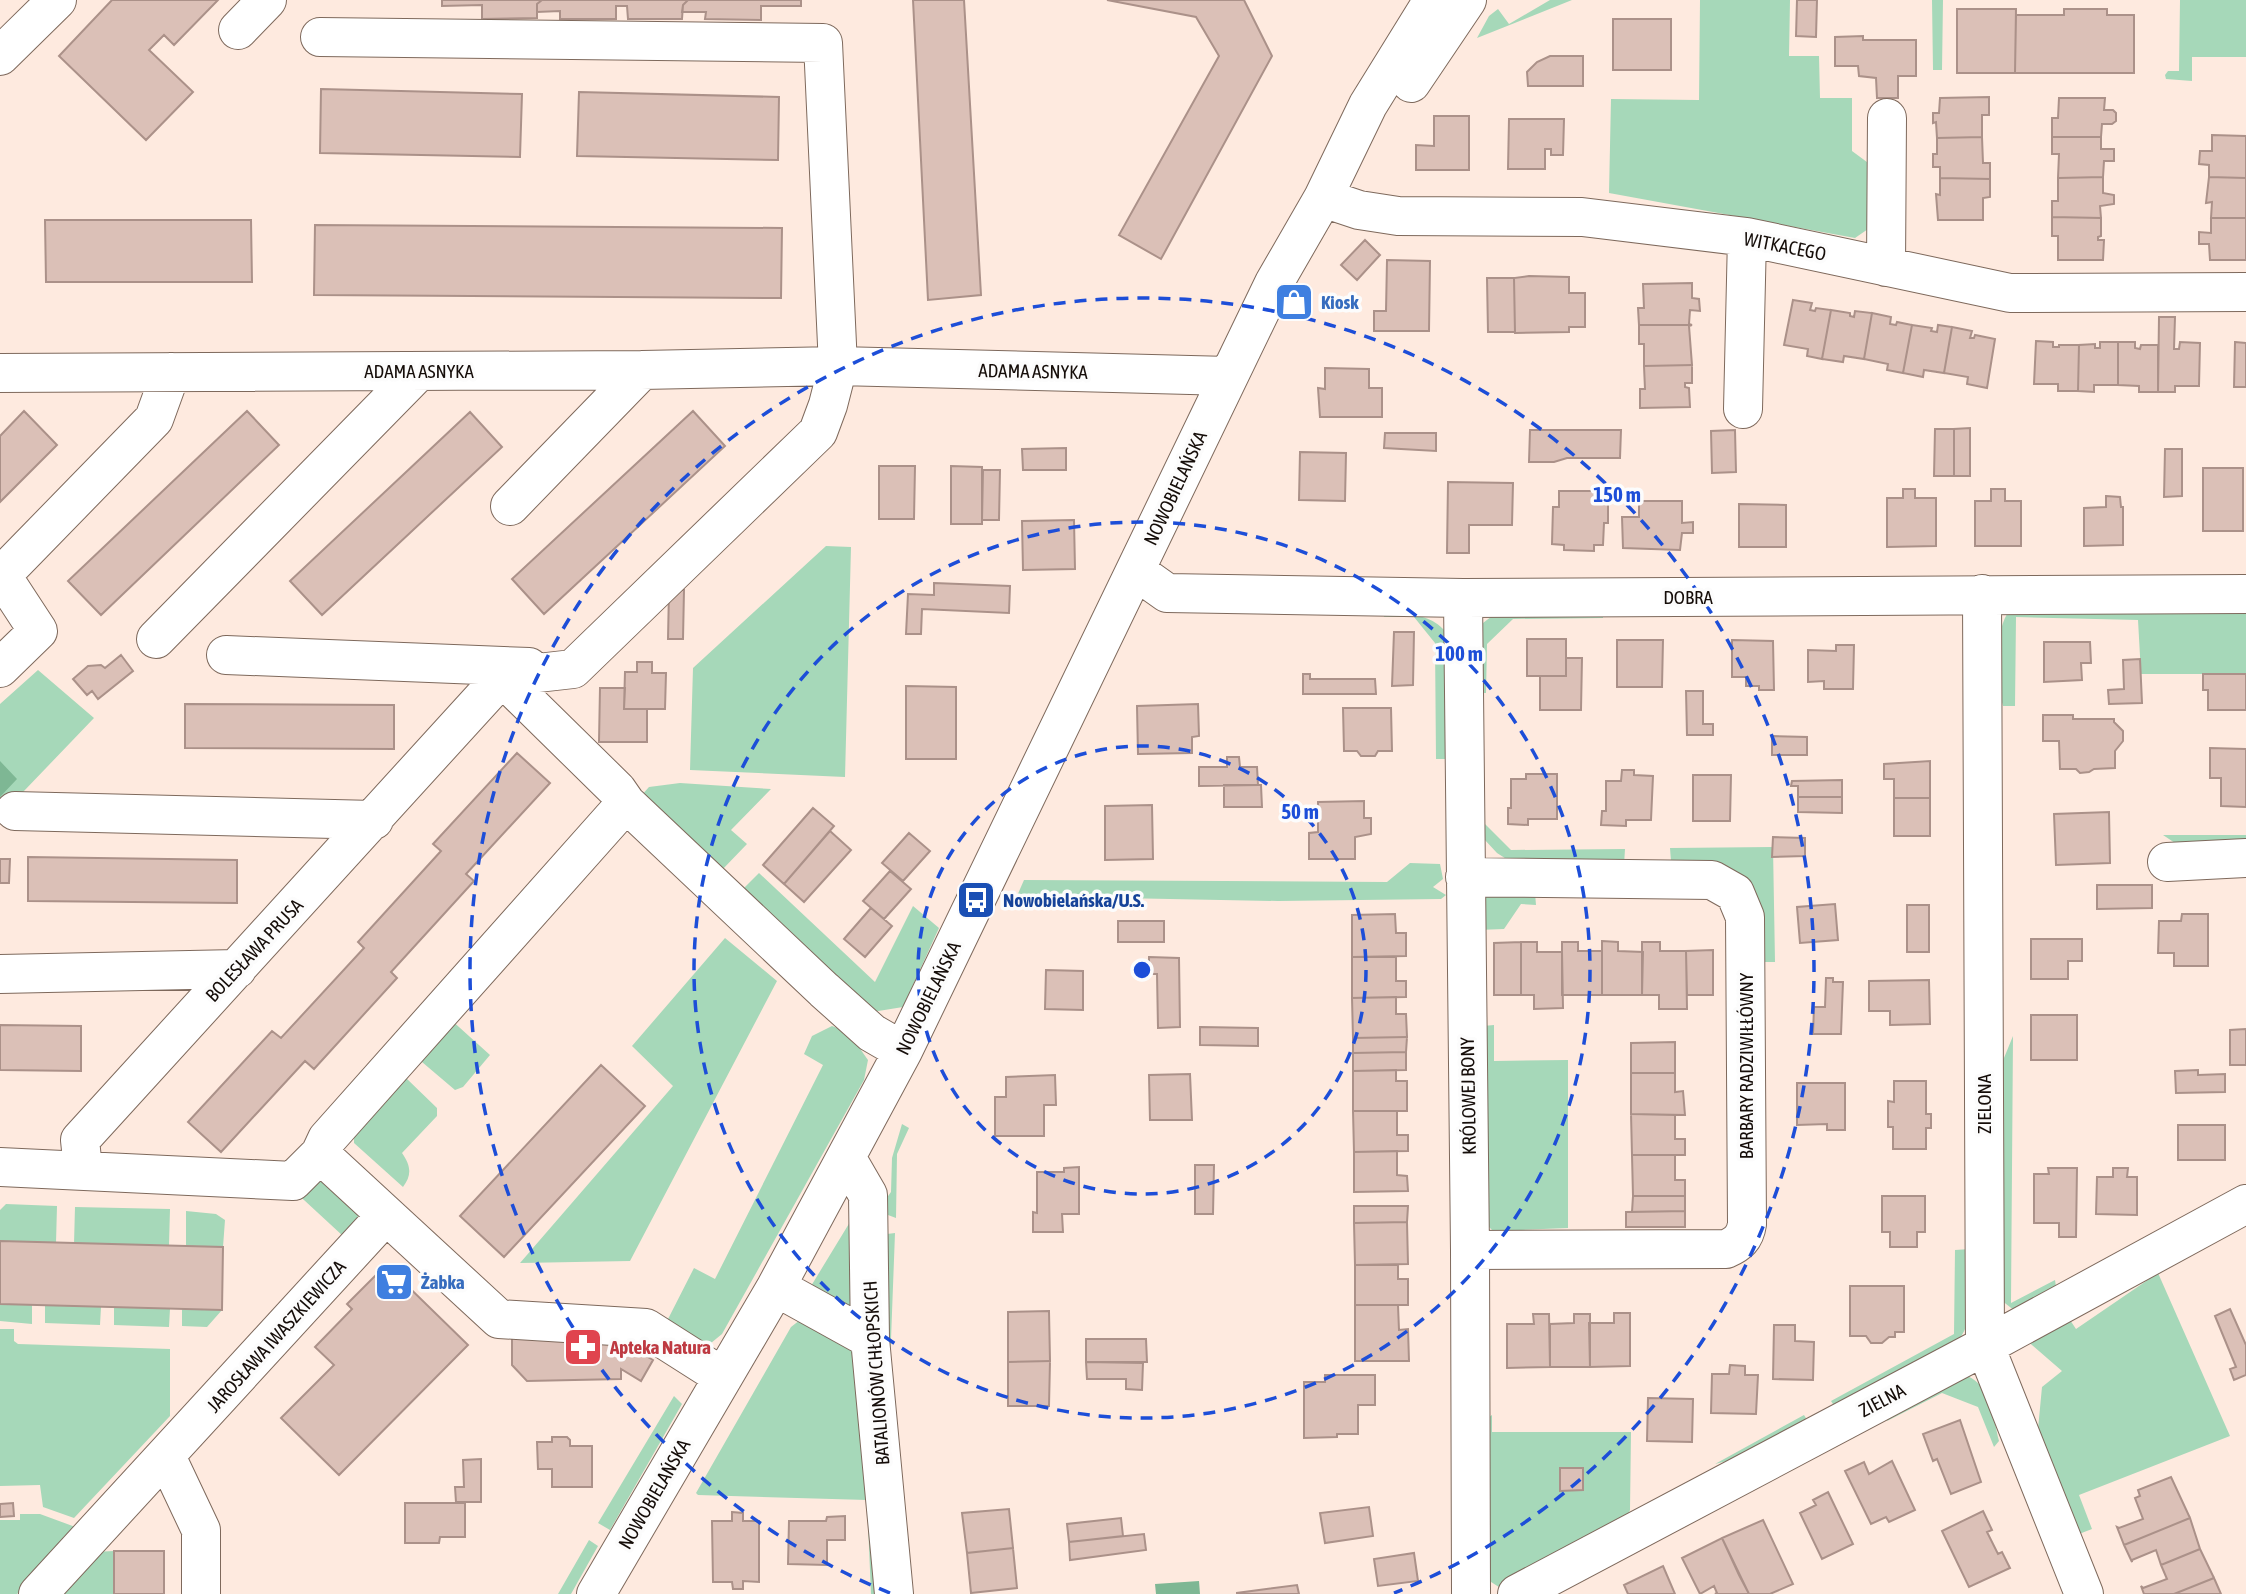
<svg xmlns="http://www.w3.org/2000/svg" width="2246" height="1594" viewBox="0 0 2246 1594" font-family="'Asap Condensed',sans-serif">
<rect width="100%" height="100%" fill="#feeadf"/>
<path fill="#a6d8b9" d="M1550,0H1572L1477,38L1489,16L1498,9L1509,24Z
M1700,0H1790L1789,56H1819L1820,98H1852V151L1871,165V227L1855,238L1609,193L1611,99L1699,100Z
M1932,0H1943L1942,70H1933Z
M2180,0H2246V57H2192V81L2166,79L2165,75L2168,71H2179Z
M826,546L851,547L845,777L690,770L693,668Z
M2246,607V674H2141L2138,620L2016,617L2015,706H2003C1996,681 1994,637 2007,614Z
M1603,612V618L1513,619L1487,644L1486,693H1479L1478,639L1483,623L1496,613Z
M1384,615C1408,615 1428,612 1446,632L1448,759H1436L1435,643L1414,617H1384Z
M38,670L94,718L0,816V704Z
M680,783L771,789L731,830L747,844L721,871L640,797L649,787Z
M1483,822L1511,850L1625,849L1624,865L1508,860L1497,853L1484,839Z
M2163,835H2246V848L2181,847Z
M1773,847L1775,962H1757V900L1671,861L1670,848Z
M1410,863L1440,864L1443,879L1433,887L1446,895L1441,899L1278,901L1017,896L1024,880L1387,882Z
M759,873L875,982L913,906L939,928L903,1007L866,1013L737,895Z
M1482,893H1535L1536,905L1521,904L1504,929L1477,930Z
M725,938L777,981L630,1261L520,1263L673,1086L632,1046Z
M449,1018L490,1055L463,1087L455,1090L422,1062L423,1046Z
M1494,1025V1061L1568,1060V1228L1520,1230L1518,1234H1496L1488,1226L1483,1026Z
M832,1026C850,1032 857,1044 868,1060L864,1080L722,1334L711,1343L686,1339L667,1321L694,1268L715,1279L823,1065L804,1054L812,1036Z
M2013,1036L2011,1303L2055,1280L2057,1293L2015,1311L2001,1300L1997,1075Z
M406,1078L437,1108V1116L402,1153C411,1166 412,1175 403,1187L354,1143V1128Z
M902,1124L909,1128L897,1154L896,1218L880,1212V1207L891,1192L892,1158Z
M318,1180C336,1187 356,1206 361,1224L343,1236L291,1188Z
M6,1204L57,1206L56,1243L0,1250V1210Z
M75,1207L170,1209L169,1245L74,1244Z
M186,1211L216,1214L225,1220L223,1247L186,1246Z
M850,1222L852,1311L808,1291Z
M895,1233L890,1366L887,1379V1234Z
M1970,1249C1970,1280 1978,1317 1957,1342L1835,1407L1831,1401L1954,1334L1955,1250Z
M2158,1273L2230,1436L2079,1495L2092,1529L2079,1534L2038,1429L2042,1387L2062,1371L2025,1339L2068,1317L2076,1329Z
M0,1304L32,1305V1324L0,1321Z
M45,1305L101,1307L100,1325L45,1323Z
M114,1307L170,1309L169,1327L114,1325Z
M182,1309L222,1310L207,1327L182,1326Z
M800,1320L858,1352L877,1594H871L867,1500L698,1495L696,1493L791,1327Z
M0,1329H14V1341L18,1344L170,1349V1416L74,1518L43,1507L40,1485L0,1486Z
M1967,1376C1992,1386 1993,1417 1999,1441L1994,1447L1978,1407L1942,1393L1887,1421L1890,1415Z
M674,1396L682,1404L610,1530L598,1523Z
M1492,1415V1432H1631L1630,1510L1624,1526L1502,1589L1488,1580L1486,1419Z
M1804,1415L1809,1423L1751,1455L1715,1464Z
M20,1514H40L89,1532L30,1581L17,1594H0V1520H20Z
M589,1540L598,1546L571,1594H558Z
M114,1551V1594H55L94,1552Z"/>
<path fill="#7eb794" d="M0,761L17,779L0,797Z
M1199,1581L1200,1594H1156L1155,1584Z"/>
<path fill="#dbc0b7" stroke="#ab9189" stroke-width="2" d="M112,0H218L174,45L164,35L149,50L193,92L146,140L59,56Z
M442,0H542L537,4V18L482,19V5L442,6Z
M542,0H688L683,5L682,19H628L627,6H616V19H560V11L537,12V4Z
M688,0H801V6H761V20L705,19L706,12H682L683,5Z
M913,0H964L981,295L928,300Z
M1107,0H1244L1272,56L1161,259L1119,235L1219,56L1196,17Z
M1797,0H1817L1816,37L1796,36Z
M1957,9H2016L2015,73H1957Z
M2064,9H2107V15H2134V73H2015L2016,15H2064Z
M1613,19H1671V70H1613Z
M1863,36V40H1916V76H1898V98H1877L1876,78L1859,76L1858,66H1835V37Z
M1550,56H1583V86H1528L1527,72L1537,62Z
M321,89L522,94L520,157L320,153Z
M579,92L779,97L778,160L577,156Z
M1989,97V115H1982V137L1937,138L1936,122L1933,123V113H1939L1940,98Z
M2059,98H2105L2104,110H2113L2116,113V121L2112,124H2102L2101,137H2052V118H2058Z
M1434,116H1469V170H1416V145L1434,146Z
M1509,119H1564L1563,155H1551V149H1545V169H1508Z
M2212,135L2246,136V178L2209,177V165L2199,164L2200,151H2212Z
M1982,137L1983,163H1990V179L1940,178V167H1933V154H1937V138Z
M2052,137H2101V149H2114V161H2104L2103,177L2058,178L2059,154H2052Z
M2103,177V193L2114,195V204L2100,206L2101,218L2052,217V201H2058V178Z
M2209,177L2246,178V218H2211L2212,202L2206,203Z
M1940,178L1990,179V197L1983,198V220H1938L1936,194L1940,195Z
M2052,217L2101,218V236L2098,237V240H2104L2103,260H2058V236H2052Z
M2211,218H2246V260H2210L2209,244H2199V232L2211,233Z
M45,220H251L252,282H46Z
M315,225L782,228L781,298L314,295Z
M1365,240L1380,255L1357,280L1341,265Z
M1387,260L1430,261L1429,331H1374V311H1386Z
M1529,276L1569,277V293H1585V327H1569V332L1515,333L1514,278Z
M1487,278H1514L1515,332H1488Z
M1692,283V298L1699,299L1700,311L1690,310L1689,324L1692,325H1639L1638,308H1644L1643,284Z
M1793,300L1812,303L1810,310L1815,311L1816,308L1831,310L1822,359L1807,356L1808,349L1784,345Z
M1831,310L1850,313V316L1854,317L1855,311L1872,313L1864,359L1844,356L1843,362L1822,359Z
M1872,313L1891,317L1890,324L1896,325L1897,322L1912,325L1903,373L1887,370L1888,364L1864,359Z
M2159,317H2175L2174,349H2179L2180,342L2200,343L2199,386H2175V392H2158Z
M1639,325H1692L1689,326L1692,365L1644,366V344H1639Z
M1912,325L1932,328L1931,331L1937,332L1938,325L1952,327L1944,373L1924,370L1923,377L1903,373Z
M1952,327L1972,331L1970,338H1974L1975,335L1995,339L1987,388L1967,384L1968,377L1944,373Z
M2036,341L2053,342V347H2059V345H2079L2078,391H2058V384H2034Z
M2100,342H2118V385H2094V392L2078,391L2079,345L2095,344V348H2100Z
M2118,342H2135V348L2140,349L2141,345H2158V392H2139V386L2118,385Z
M2235,342L2246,343V387H2234Z
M1692,365V383H1685V387L1689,388L1690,407L1640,408V389H1645L1644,366Z
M1325,368L1369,369V388H1382V417H1320L1318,388L1325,389Z
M24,411L57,445L0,502V436Z
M247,411L279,445L101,615L68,581Z
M693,411L725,446L544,614L512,579Z
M470,412L502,447L322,615L290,581Z
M1970,428V476H1954V429Z
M1935,429H1954V476H1934Z
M1530,430H1621L1620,458H1567L1554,462H1529Z
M1735,430L1736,472L1712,473L1711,431Z
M1385,433H1436V451L1384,448Z
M1066,448V470H1023L1022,449Z
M2165,449H2182V496L2164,497Z
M1300,452L1346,453L1345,501L1299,500Z
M879,466H915L914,519H879Z
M951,466L982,467V524H951Z
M2203,468H2243V531H2203Z
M983,470H1000L999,520H982Z
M1448,482L1513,483L1512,525H1469V553H1447Z
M1903,489H1915V498H1936V546L1887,547V498H1903Z
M1991,489H2005V501H2021V546H1975V501H1991Z
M1559,491H1594V504H1608V523H1604L1603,545H1594V551L1564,550V545L1552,544L1553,507H1559Z
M2106,496L2120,497L2121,507H2123V545L2084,546V508L2106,507Z
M1639,501H1682V523L1693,522V533H1682L1680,550L1623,548L1622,517H1639Z
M1739,504L1786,505V547H1739Z
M1074,520L1075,569L1023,570L1022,521Z
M934,583L1010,586L1009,613L922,609L921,634H906L908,594L934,595Z
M669,590H684L683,639H668Z
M1394,632H1414L1413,685L1392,686Z
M1527,639H1566V676H1527Z
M1617,640H1663L1662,687H1617Z
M1732,640L1773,641L1774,690H1759V686H1746V677H1732Z
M2044,642H2090L2091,663H2081L2082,680L2044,682Z
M1836,645H1854L1853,689H1824V681L1808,682V650L1836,651Z
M121,655L133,671L98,699L92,691L87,695L73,679L88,666L101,665L105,668Z
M1566,658H1582L1581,710H1540V676H1566Z
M2140,659L2142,703L2109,704L2108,690L2124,689L2123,660Z
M637,662H652V673H666L665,709H624L625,672H637Z
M1303,674H1310V679H1375L1376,694H1303Z
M2203,674H2246V710H2208V690H2203Z
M906,686L956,687V759H906Z
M600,688H625L624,709H647V742H599Z
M1686,691H1703V724H1713V735H1687Z
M185,704L394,705V749L185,748Z
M1198,704L1199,736L1192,737V753L1138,754L1137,706Z
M1343,708H1391L1392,751H1378L1375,756H1361L1357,751H1344Z
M2043,715H2073V719H2114V722L2123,731V741L2115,751V768L2094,769L2089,772L2080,773L2076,769H2060L2059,741H2043Z
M1772,736L1807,737V755H1772Z
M2210,748L2246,749V807L2221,806V778H2210Z
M517,753L550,783L466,874L474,881L391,972L397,978L314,1069L305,1061L221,1152L188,1122L272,1031L281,1038L364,948L358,942L441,851L433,844Z
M1227,757H1239L1240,767H1257L1258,785L1199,786V767H1227Z
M1930,761V798H1894V779H1884V764Z
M1622,770H1634V775L1653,776L1651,820H1626V826L1601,825L1602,811H1606V781H1621Z
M1526,774H1557V819H1528V825L1508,824V808H1511V779H1526Z
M1693,775H1731L1730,821H1693Z
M1842,780V797H1798V786H1791L1792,781Z
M1224,785H1261L1262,807H1224Z
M1798,797H1842V813L1798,812Z
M1894,798H1930V836H1894Z
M1364,801V818H1371V834L1355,837V859H1309V833L1318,832V802Z
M1152,805L1153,859L1105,860V806Z
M813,808L834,826L784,884L763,865Z
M2109,812L2110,863L2056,865L2054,814Z
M830,831L851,850L804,902L784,884Z
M909,833L930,851L903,881L882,863Z
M1773,837L1805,838V856L1772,857Z
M28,857L237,860V903L28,901Z
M0,859H10L9,883H0Z
M890,871L911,889L884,919L863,901Z
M2097,885H2152V908L2097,909Z
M1835,904L1838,940L1800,943L1797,907Z
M1907,905H1929V952H1907Z
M871,908L892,926L865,957L844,939Z
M1395,914L1396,933H1406V956L1352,957V915Z
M2182,914H2208V966H2174V953H2158L2159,921H2181Z
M1118,921H1164V942H1118Z
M2031,939H2082V961H2068V979H2031Z
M1602,941L1618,942V951L1643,952L1642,995H1602Z
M1521,942H1537V952H1562L1563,1008L1534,1009V995H1521Z
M1521,942V995H1494V943Z
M1562,942H1578V951H1602V995H1562Z
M1642,942H1660V951H1686L1687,1009H1659V995H1642Z
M1713,950V995H1687L1686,951Z
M1149,957L1179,958L1180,1027L1158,1028L1157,974H1149Z
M1352,957H1396V981H1406V997L1352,998Z
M1046,970L1083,971V1010L1045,1009Z
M1826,978H1833V982H1843L1841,1034H1813L1814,1007H1825Z
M1929,980L1930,1024L1890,1025V1011H1869V981Z
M1396,997V1014H1406L1407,1037L1353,1038L1352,998Z
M2031,1015H2077V1060H2031Z
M0,1025L81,1026V1071L0,1070Z
M1200,1027L1258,1028V1046L1200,1045Z
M2246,1029V1065H2230V1030Z
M1407,1037L1406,1052L1353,1053V1038Z
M1675,1042V1073H1631V1043Z
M1406,1052V1070L1353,1071V1053Z
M601,1065L645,1106L504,1257L460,1216Z
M1396,1070V1081H1407V1111H1353V1071Z
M2198,1070V1075L2225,1074V1092L2176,1093L2175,1071Z
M1631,1073H1675V1092L1683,1091L1685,1115L1631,1114Z
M1190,1074L1192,1120H1150L1149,1075Z
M1055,1075L1056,1105H1044V1136H995V1097H1006V1077Z
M1894,1081H1926V1114H1931V1128H1926V1149H1893V1127H1888V1101L1894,1102Z
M1797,1083H1845V1130H1827V1124L1797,1125Z
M1353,1111H1397V1135H1408V1151L1354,1152Z
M1631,1114L1675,1115V1139H1685V1155H1632Z
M2178,1125H2225V1160H2178Z
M1397,1151V1175L1407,1176L1408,1191L1354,1192V1152Z
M1632,1155H1675V1180H1685V1196H1633Z
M1195,1165H1214L1213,1214H1195Z
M1079,1167V1214H1062L1063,1232H1033V1212L1037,1213V1172H1064V1168Z
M2048,1168H2077L2076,1237H2059V1223H2034V1174H2049Z
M2113,1168H2128L2127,1177H2137V1215L2096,1214L2097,1177H2113Z
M1633,1196H1685V1211L1632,1212Z
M1882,1196H1925V1232H1917V1247H1890V1232H1882Z
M1354,1206H1408L1407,1222L1354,1223Z
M1685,1211V1227H1626V1212Z
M1407,1222L1408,1264L1355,1265L1354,1223Z
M0,1241L223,1247L222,1310L0,1304Z
M386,1265L468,1345L339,1475L281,1418L334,1365L315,1347L352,1309L347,1304Z
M1355,1265H1398V1279H1408V1305H1355Z
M1850,1286H1904V1332H1895V1337H1889L1882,1343H1871L1866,1336H1850Z
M1355,1305H1398L1399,1330L1408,1329L1409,1361H1355Z
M2230,1309L2246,1345V1375L2234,1380L2230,1369L2236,1367L2215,1316Z
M1049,1311L1050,1361L1008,1362V1312Z
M1614,1313H1630V1366L1590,1367L1589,1323H1614Z
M1533,1314H1549L1550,1367L1507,1368V1324H1534Z
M1574,1314H1590V1367H1550V1324L1574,1323Z
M1774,1325H1795V1341L1814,1342L1813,1380L1773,1379Z
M512,1335L620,1341L653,1360L641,1381L621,1369V1379L527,1381L512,1365Z
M1086,1339H1146L1147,1362H1086Z
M1050,1361L1049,1406H1008V1362Z
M1086,1362L1143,1363L1142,1390L1126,1389V1379H1087Z
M1730,1365L1745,1366V1375H1758L1756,1414L1711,1413L1712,1374H1729Z
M1325,1375H1375V1405H1358V1434H1337V1437L1304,1438V1382H1325Z
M1648,1398L1693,1399L1692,1442L1647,1441Z
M1960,1420L1981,1482L1951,1494L1937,1459L1933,1461L1923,1434Z
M552,1437H567L570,1440V1446H592V1487H552V1469H538L537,1442H552Z
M481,1459V1502H456L455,1487H464L463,1460Z
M1892,1461L1915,1510L1889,1522L1886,1517L1871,1524L1845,1471L1864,1462L1869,1474Z
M1560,1468H1583V1490L1560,1491Z
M2171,1477L2190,1518L2124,1545L2117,1527L2119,1528L2143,1519L2135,1498L2140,1496L2138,1490Z
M1828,1492L1853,1544L1822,1559L1800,1513L1816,1505L1813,1500Z
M13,1503L14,1516L0,1517V1504Z
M405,1503H465V1537H440L439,1543H405Z
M1369,1507L1373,1536L1325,1543L1320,1513Z
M1009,1509L1013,1548L967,1553L962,1513Z
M1983,1511L1992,1530L1987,1532L1998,1554L2002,1552L2010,1568L1969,1587L1942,1531Z
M732,1512L743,1513V1521H759V1582L743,1581V1589H733L732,1582H713L712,1521H732Z
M845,1516V1540H827V1565L788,1564L789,1521H826L827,1517Z
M1121,1518L1123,1536L1069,1542L1067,1524Z
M2190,1518L2200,1549L2161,1565L2156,1550L2132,1560V1562L2124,1545Z
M1763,1520L1793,1584L1770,1594H1749L1722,1538Z
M1144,1534L1146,1550L1070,1560L1069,1542Z
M1722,1538L1739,1575L1749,1594H1715L1717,1593L1714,1586L1700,1594L1682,1558Z
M1013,1548L1017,1588L971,1593L967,1553Z
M2200,1549L2214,1578L2174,1594H2144L2141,1586L2143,1588L2167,1579L2161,1565Z
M114,1551H164V1594H114Z
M1414,1553L1418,1581L1378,1586L1374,1559Z
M1663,1566L1675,1594H1628L1624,1585Z
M2214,1578L2221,1594H2174Z
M1297,1585L1299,1594H1237V1593Z"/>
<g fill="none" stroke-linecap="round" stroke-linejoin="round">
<defs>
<path id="minor" d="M238,30L267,0
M320,37L823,43L838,366L828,405L818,432L573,669L502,677
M0,56L57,0
M1411,83L1467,0
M1323,198L1359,210L1398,216L1582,217L1747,237L2010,293L2246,292
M1886,267L1887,118
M0,373L642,370L838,366L1229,376
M1743,409L1747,237
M510,506L642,370
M1136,571L1167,593L1463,598L2246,594
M0,577L154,419L171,372
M1982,594L1985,1346L2084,1594
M1463,598L1470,1250L1471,1594
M156,639L419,371
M226,655L529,667
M0,668L38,631L2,576
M626,803L824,990L872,1033L903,1051
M15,811L374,820
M2167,862L2246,858
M1465,877L1712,880L1735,893L1745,917L1747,1224C1745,1238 1738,1244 1726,1249L1470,1250
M0,974L237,969
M320,1154L327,1139L626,803L617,790L502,677
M846,1157L868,1195L870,1339L894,1594
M0,1167L293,1181L320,1154L499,1319L646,1328L723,1377
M83,1169L80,1140L502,677
M776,1287L870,1339
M166,1456L201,1530V1594
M38,1594L386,1215
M596,1594L776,1287L903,1051L1274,283L1323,198L1368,105L1433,0
M1517,1594L1985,1346L2246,1204"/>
</defs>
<use href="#minor" stroke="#7e695c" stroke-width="40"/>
<use href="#minor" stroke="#fff" stroke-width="38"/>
</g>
<g fill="none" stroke="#1d4ed8" stroke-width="3.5" stroke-dasharray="12 9">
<circle cx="1142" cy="970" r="224"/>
<circle cx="1142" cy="970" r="448"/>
<path d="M890 1593A672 672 0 1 1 1394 1593"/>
</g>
<defs>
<symbol id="shop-square" viewBox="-11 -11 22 22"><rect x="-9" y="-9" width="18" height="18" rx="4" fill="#3f7fe0" stroke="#fcfcfc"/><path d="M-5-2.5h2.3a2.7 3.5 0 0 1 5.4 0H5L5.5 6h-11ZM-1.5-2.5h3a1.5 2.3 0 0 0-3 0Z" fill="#fff"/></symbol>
<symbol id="bus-square" viewBox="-11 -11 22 22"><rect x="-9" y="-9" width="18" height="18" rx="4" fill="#1a4fb4" stroke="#fcfcfc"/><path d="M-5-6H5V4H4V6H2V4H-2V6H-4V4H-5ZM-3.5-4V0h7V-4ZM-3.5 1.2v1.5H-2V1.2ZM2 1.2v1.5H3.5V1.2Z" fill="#fff"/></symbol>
<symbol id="supermarket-square" viewBox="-11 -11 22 22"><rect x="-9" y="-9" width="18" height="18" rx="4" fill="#3f7fe0" stroke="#fcfcfc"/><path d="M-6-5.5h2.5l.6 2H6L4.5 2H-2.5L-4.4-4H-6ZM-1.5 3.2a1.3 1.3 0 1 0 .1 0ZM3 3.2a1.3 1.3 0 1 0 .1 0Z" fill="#fff"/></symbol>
<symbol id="pharmacy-square" viewBox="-11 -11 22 22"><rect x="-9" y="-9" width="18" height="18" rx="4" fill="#e0444e" stroke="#fcfcfc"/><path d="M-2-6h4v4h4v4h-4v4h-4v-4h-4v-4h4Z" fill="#fff"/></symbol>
</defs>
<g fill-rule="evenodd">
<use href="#shop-square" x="1272" y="280" width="44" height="44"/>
<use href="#bus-square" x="954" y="878" width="44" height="44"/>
<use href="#supermarket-square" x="372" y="1260" width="44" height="44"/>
<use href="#pharmacy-square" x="561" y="1325" width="44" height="44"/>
</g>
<g text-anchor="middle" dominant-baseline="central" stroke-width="7" stroke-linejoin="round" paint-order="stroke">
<g font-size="19" fill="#150d09" stroke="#fcfcfc">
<text transform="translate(1785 246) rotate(11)">WITKACEGO</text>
<text x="419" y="371">ADAMA ASNYKA</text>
<text transform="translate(1033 371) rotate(1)">ADAMA ASNYKA</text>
<text transform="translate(1175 488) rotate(-65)">NOWOBIELAŃSKA</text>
<text x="1688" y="597">DOBRA</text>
<text transform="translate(254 950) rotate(-47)">BOLESŁAWA PRUSA</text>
<text transform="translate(928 998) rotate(-64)">NOWOBIELAŃSKA</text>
<text transform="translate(1746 1066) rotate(-90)">BARBARY RADZIWIŁŁÓWNY</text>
<text transform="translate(1468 1096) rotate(-91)">KRÓLOWEJ BONY</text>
<text transform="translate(1984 1104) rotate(-90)">ZIELONA</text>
<text transform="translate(276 1336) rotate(-48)">JAROSŁAWA IWASZKIEWICZA</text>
<text transform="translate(876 1373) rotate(-94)">BATALIONÓW CHŁOPSKICH</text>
<text transform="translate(1882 1400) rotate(-28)">ZIELNA</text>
<text transform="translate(654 1494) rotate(-60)">NOWOBIELAŃSKA</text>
</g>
<g font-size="19" font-weight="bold" fill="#366cbe" stroke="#fcfcfc" text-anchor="start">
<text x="1321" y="302">Kiosk</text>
<text x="421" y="1282">Żabka</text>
</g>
<g font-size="19" font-weight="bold" fill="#164399" stroke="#fcfcfc" text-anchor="start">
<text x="1003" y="900">Nowobielańska/U.S.</text>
</g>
<g font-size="19" font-weight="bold" fill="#be3a42" stroke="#fcfcfc" text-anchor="start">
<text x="610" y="1347">Apteka Natura</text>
</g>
</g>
<circle cx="1142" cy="970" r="10" fill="#1d4ed8" stroke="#fcfcfc" stroke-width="3.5"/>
<g font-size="21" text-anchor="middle" font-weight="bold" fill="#1d4ed8" stroke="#fcfcfc" stroke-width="7" stroke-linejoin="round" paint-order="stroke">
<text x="1617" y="502">150 m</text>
<text x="1459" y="661">100 m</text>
<text x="1300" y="819">50 m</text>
</g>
</svg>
